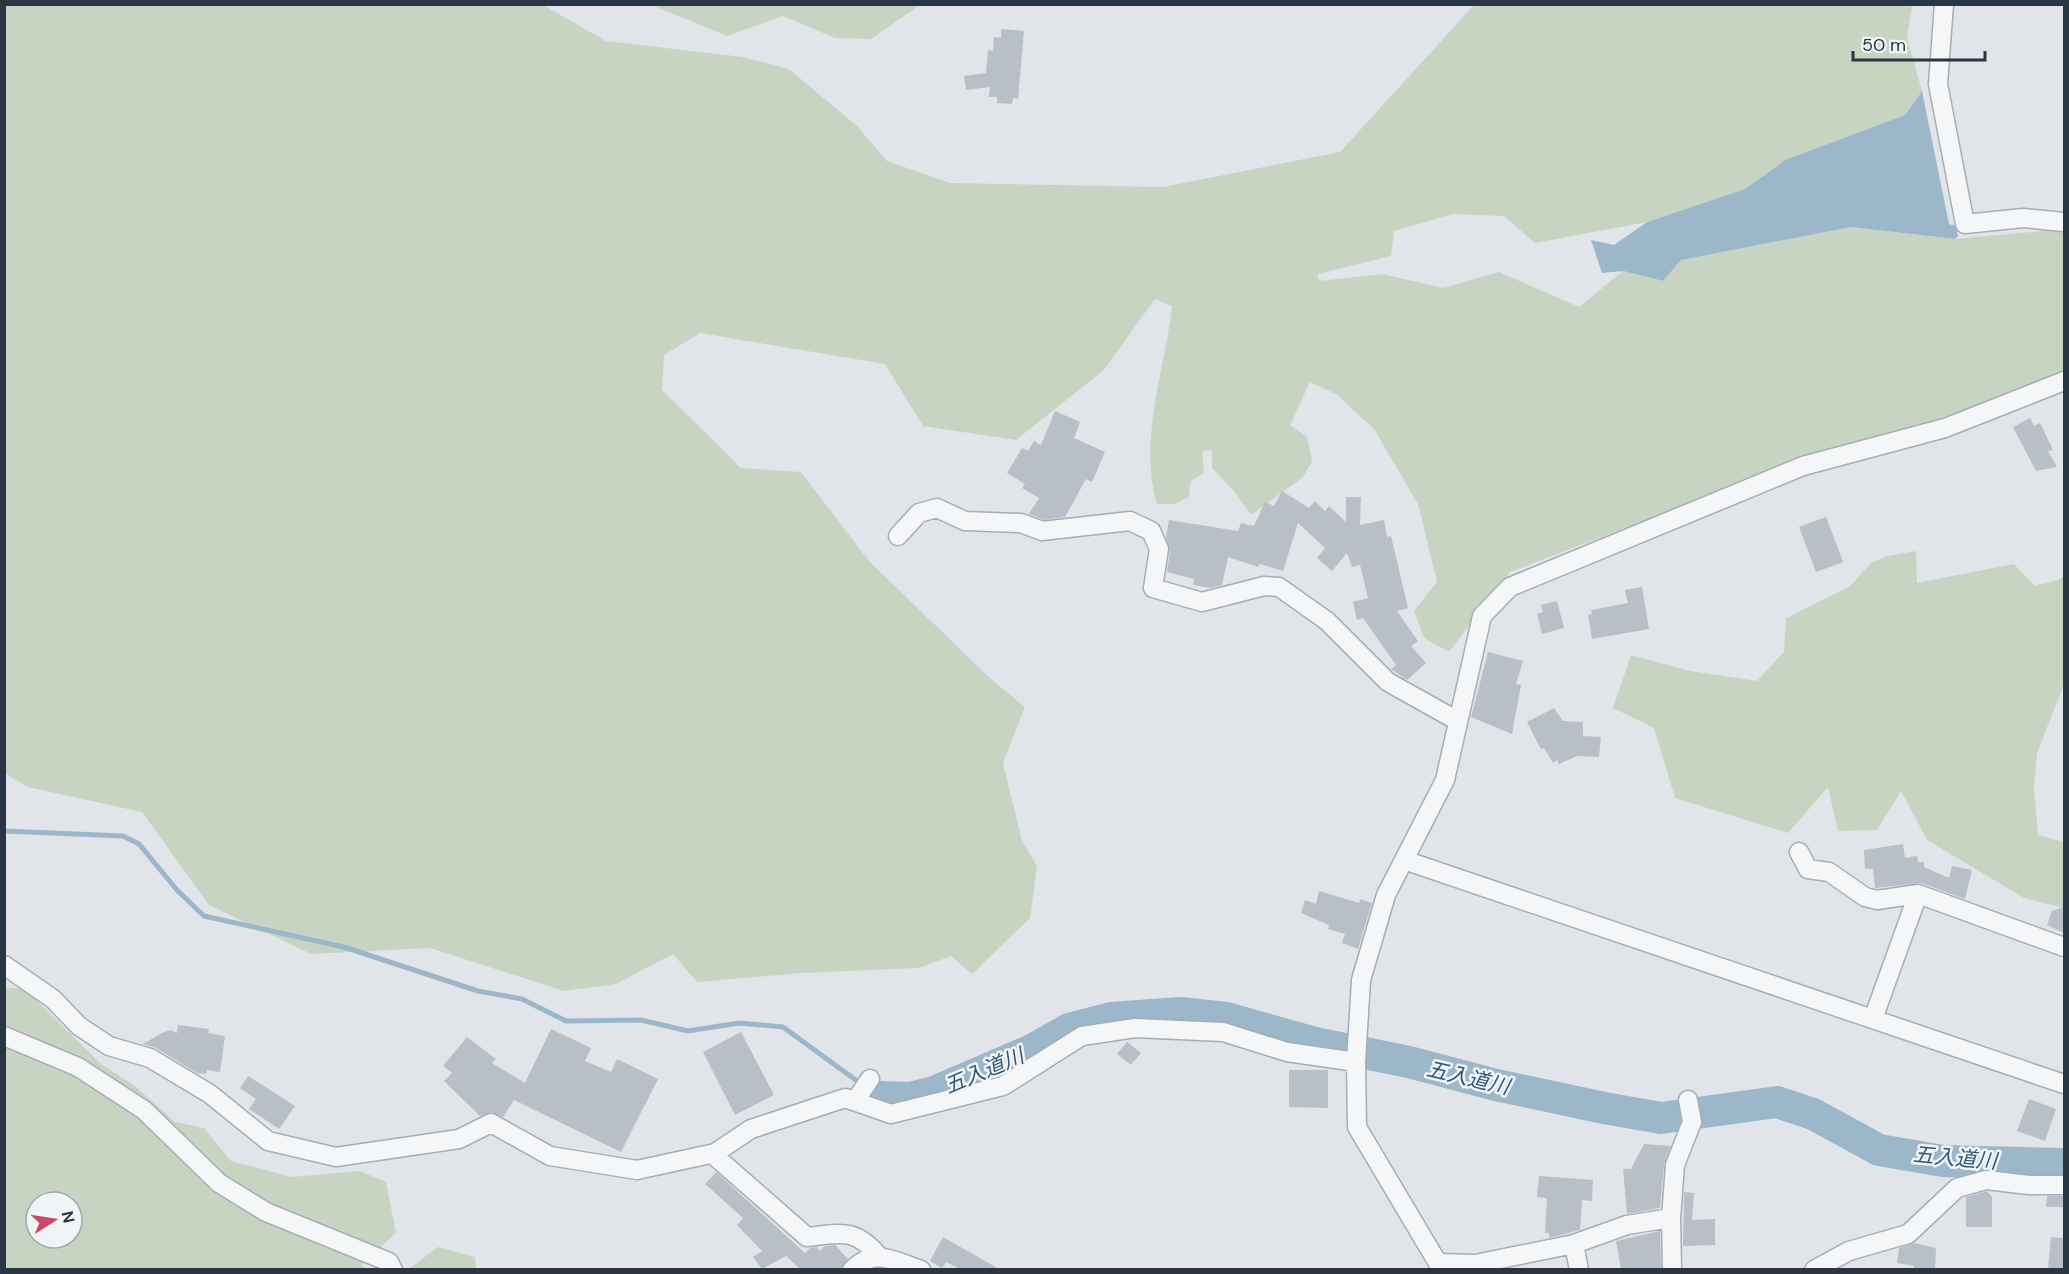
<svg xmlns="http://www.w3.org/2000/svg" width="2069" height="1274" viewBox="0 0 2069 1274" font-family="'DM Sans','Noto Sans JP',sans-serif">
<rect width="100%" height="100%" fill="#e1e5ea"/>
<path fill="#c8d4c2" fill-rule="evenodd" d="M4,5H543L606,41L743,57L789,69L857,126L887,161L950,183L1163,187L1340,152L1474,5H1912L1907,37L1922,91L1905,115L1785,160L1745,189L1647,222L1535,243L1504,216L1453,214L1394,231L1391,256L1318,274L1319,281L1383,274L1443,288L1499,272L1579,307L1623,271L1663,281L1681,260L1851,227L1955,239L2064,229V373L1940,421L1796,463L1510,572L1449,652L1424,638L1414,611L1437,582L1418,504L1374,429L1336,394L1310,382L1290,425L1307,437L1312,462L1302,478L1251,515L1234,491L1212,468V450L1202,451L1204,473L1191,481L1189,497L1175,504H1157C1138,440 1165,370 1172,306L1155,299L1104,370L1016,440L923,426L885,364L700,333L664,355L662,390L741,468L801,472L869,561L992,680L1025,707L1003,763L1022,841L1037,866L1030,918L972,974L951,956L919,968L801,973L697,982L673,954L616,984L564,991L430,948L311,954L209,905L142,812L27,787L5,773Z
M652,5H920L871,39L835,38L783,16L727,36Z
M1916,551L1917,583L2014,564L2035,586L2058,580L2064,576V684L2037,753L2034,788L2038,835L2064,842V908L2024,898L1927,840L1901,791L1877,830L1838,831L1828,787L1788,833L1675,798L1654,728L1613,708L1631,655L1690,671L1757,681L1784,652L1786,618L1849,587L1871,563L1887,556Z
M4,988H24L101,1064L135,1086L175,1122L204,1128L231,1161L292,1177L360,1171L386,1182L396,1233L361,1265L366,1269H5ZM36,1202H72V1238H36Z
M438,1247L475,1257L476,1269H409Z"/>
<path fill="#9cb7ca" d="M1922,91L1949,224L1956,226L1958,236L1955,239L1851,227L1681,260L1663,281L1623,271L1602,273L1591,240L1614,245L1647,222L1745,189L1785,160L1905,115Z"/>
<g fill="none" stroke-linecap="round" stroke-linejoin="round">
<path stroke="#9cb7ca" stroke-width="5" d="M4,831L123,836L139,844L177,890L204,916L344,947L478,991L522,999L566,1021L641,1020L688,1031L739,1023L783,1027L879,1097"/>
<path stroke="#9cb7ca" stroke-width="32" d="M879,1097L910,1098L934,1092L1032,1050L1069,1029L1111,1018L1180,1013L1226,1018L1315,1043L1409,1062L1496,1085L1604,1108L1661,1118L1777,1102L1813,1114L1879,1150L1943,1161L2064,1164"/>
</g>
<path fill="#b8bfc7" d="M1001,29L1024,31L1018,99L1013,98L1012,104L997,103V97H989L990,87L966,90L964,76L986,73L988,50L993,51L994,37L1001,38Z
M1055,411L1080,422L1074,438L1105,452L1092,482L1086,479L1065,517L1043,520L1029,514L1039,498L1022,488L1025,484L1007,473L1022,448L1028,451L1034,441L1041,445Z
M2030,418L2034,426L2040,423L2053,450L2048,451L2057,467L2036,471L2013,427Z
M1282,491L1309,508L1315,501L1325,511L1329,506L1346,522V497H1361L1360,525L1384,520L1387,537L1391,536L1408,608L1397,611L1418,641L1411,646L1426,663L1407,680L1391,669L1396,665L1363,618L1357,620L1353,602L1368,598L1360,565L1352,567L1347,553L1332,571L1317,558L1325,548L1298,523L1283,571L1260,564L1258,567L1228,557L1222,585L1211,588L1193,585L1194,579L1167,572L1170,551L1166,538L1169,520L1238,531L1241,523L1254,526L1265,502L1274,506Z
M1826,517L1843,562L1816,572L1799,527Z
M1642,587L1649,629L1592,639L1588,615L1592,614L1591,610L1628,603L1625,590Z
M1557,601L1564,628L1542,634L1537,614L1543,612L1541,605Z
M1488,652L1523,661L1516,684L1521,685L1512,734L1471,717Z
M1554,708L1563,721L1583,722V736L1601,737L1599,757L1577,756L1559,764L1557,760L1553,763L1544,748L1541,749L1527,722Z
M1903,844L1905,858L1917,856L1918,862H1924V867L1949,878L1952,866L1972,870L1965,899L1921,883L1875,888L1873,869H1865L1864,850Z
M1319,891L1359,903L1360,899L1372,903L1358,949L1342,943L1345,934L1328,929L1329,925L1301,913L1305,900L1316,904Z
M2064,907V933L2047,925L2052,911Z
M178,1025L209,1029L208,1033L225,1036L220,1072L207,1070L206,1074L197,1073L156,1048L143,1044L160,1034L170,1030L177,1033Z
M551,1029L591,1048L585,1061L611,1072L617,1059L658,1079L621,1152L514,1100L503,1117L492,1112L480,1116L444,1081L452,1073L443,1066L467,1037L496,1059L492,1063L525,1083Z
M741,1032L774,1095L735,1115L703,1052Z
M1127,1042L1141,1053L1131,1065L1117,1054Z
M1289,1070H1328V1108L1289,1107Z
M248,1076L295,1106L279,1129L249,1109L256,1099L240,1088Z
M2029,1099L2056,1109L2045,1141L2017,1131Z
M1644,1144L1671,1146L1664,1164L1660,1208L1627,1214L1623,1169H1631Z
M716,1172L805,1253L810,1248L817,1247L820,1251L825,1246L835,1245L848,1259L841,1269H800L786,1256L762,1269L753,1257L762,1251L737,1225L743,1218L705,1184Z
M1539,1176L1593,1180L1592,1201L1582,1200L1580,1230L1549,1238V1233H1545L1547,1198L1537,1197Z
M1987,1191L1992,1197V1227H1966V1197Z
M1684,1192L1694,1193L1692,1220L1715,1219V1245L1683,1246Z
M2047,1196H2064V1207H2046Z
M1660,1231L1661,1269H1621L1616,1241Z
M943,1237L999,1269H960L946,1262L942,1268L930,1261Z
M2051,1237L2064,1238V1269H2048Z
M1914,1243L1936,1248L1935,1269H1913L1914,1266L1897,1263L1899,1248Z"/>
<g fill="none" stroke-linecap="round" stroke-linejoin="round">
<defs>
<path id="minor" d="M1944,4L1938,84L1965,224L2023,218L2064,222
M898,536L919,513L937,508L965,521L1021,523L1042,531L1130,521L1151,531L1159,549L1153,588L1202,602L1264,586L1279,587L1327,621L1388,682L1456,720
M1799,852L1808,869L1829,872L1865,897L1877,900L1918,894L2064,947
M1404,860L2064,1084
M4,965L53,999L79,1026L109,1046L150,1058L210,1094L268,1141L336,1157L459,1139L491,1123L550,1156L637,1170L715,1153L751,1129L845,1098L891,1114L1003,1086L1082,1036L1135,1028L1223,1032L1287,1052L1356,1062
M1873,1019L1918,894
M4,1036L78,1067L144,1110L219,1183L266,1212L389,1262L393,1270
M855,1101L870,1079
M715,1153L718,1159L807,1237C842,1233 855,1228 879,1256
M1574,1244L1579,1270
M1438,1263L1475,1264L1574,1244L1627,1225L1671,1218
M852,1270C874,1247 895,1261 921,1270
M1442,1270L1357,1127L1356,1062L1361,980L1386,895L1445,780L1482,616L1510,587L1803,466L1945,428L2064,381
M1672,1270L1671,1218L1675,1165L1692,1122L1688,1100
M1814,1270L1849,1251L1908,1234L1957,1188L1986,1180L2029,1185H2064"/>
</defs>
<use href="#minor" stroke="#a6adb4" stroke-width="21"/>
<use href="#minor" stroke="#f4f6f8" stroke-width="18"/>
</g>
<g text-anchor="middle" dominant-baseline="central" stroke-width="5" stroke-linejoin="round" paint-order="stroke">
<g font-size="21" font-style="italic" fill="#335876" stroke="#f1f4f7">
<text transform="translate(984 1071) rotate(-23)">五入道川</text>
<text transform="translate(1468 1078) rotate(13)">五入道川</text>
<text transform="translate(1955 1158) rotate(5)">五入道川</text>
</g>
</g>
<rect width="2069" height="1274" fill="none" stroke="#293542" stroke-width="12"/>
<g transform="translate(54 1220) rotate(78)"><circle r="28" fill="#f1f4f7" stroke="#a1a8af" stroke-width="1.5"/>
<path d="M0-4.5L10 22L0 15L-10 22Z" fill="#ce4669"/>
<text y="-9" font-size="16" font-weight="bold" text-anchor="middle" fill="#293542">N</text>
</g>
<path d="M1853 51v9h132v-9" fill="none" stroke="#293542" stroke-width="3"/>
<text x="1862" y="51" font-size="18" fill="#293542" stroke="#f1f4f7" stroke-width="4.5" paint-order="stroke">50 m</text>
</svg>
